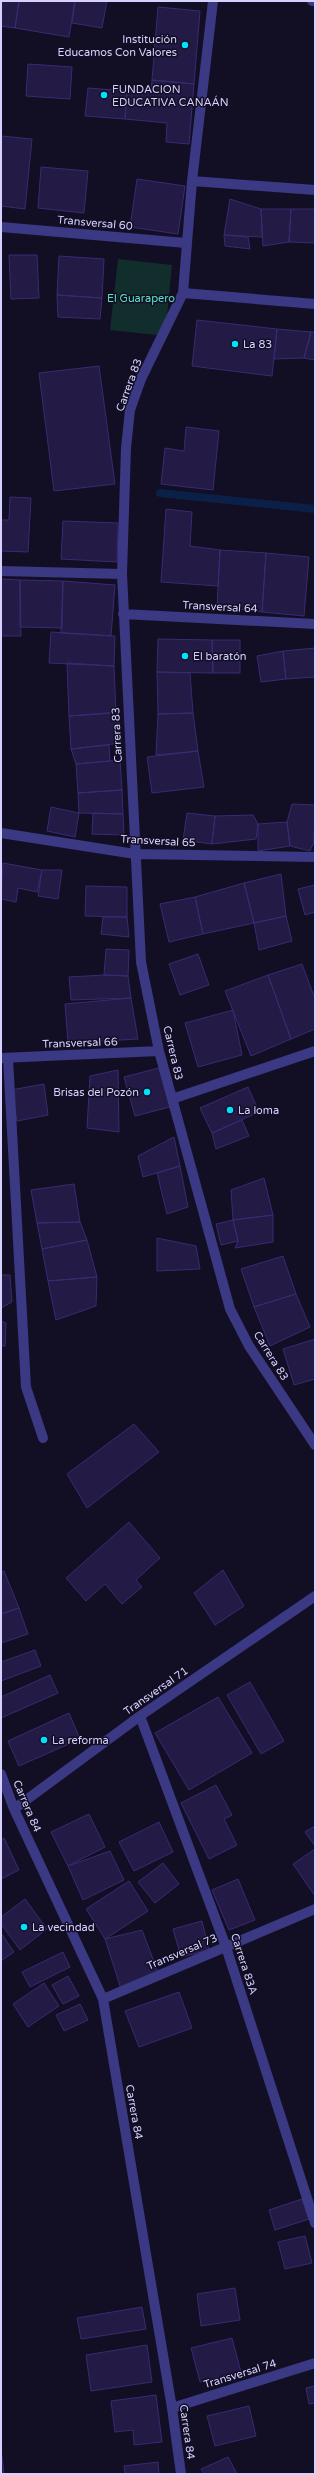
<svg xmlns="http://www.w3.org/2000/svg" width="316" height="2475" viewBox="0 0 316 2475" font-family="'Varela Round',sans-serif">
<rect width="100%" height="100%" fill="#120e24"/>
<path fill="#112e2d" d="M118,259L172,265L165,336L110,330Z"/>
<g fill="none" stroke-linecap="round" stroke-linejoin="round">
<path stroke="#0b2046" stroke-width="8" d="M160,493L315,509"/>
</g>
<path fill="#231a45" stroke="#392b72" d="M1,1H19L15,28L1,26Z
M19,1H75L69,37L15,28Z
M75,1H107L102,28L72,23Z
M158,7L200,11L194,84L152,80Z
M28,64L72,67L70,99L26,96Z
M152,80L194,84L189,144L166,142L167,123L125,119L127,91L151,93Z
M88,88L127,91L125,119L85,116Z
M1,136L32,139L25,209L1,206Z
M41,167L88,171L84,213L38,208Z
M137,179L185,186L178,234L130,227Z
M230,199L261,209L262,237L224,235Z
M261,209H291L289,242L263,246Z
M291,209H315V243L289,242Z
M224,235L248,237L250,249L225,246Z
M9,255H37L39,298L11,299Z
M59,256L104,259L102,298L57,295Z
M57,295L102,298L100,319L58,317Z
M197,320L277,329L272,376L192,366Z
M277,329L311,332L304,358L274,359Z
M311,332H315V360L304,358Z
M99,366L115,484L54,491L39,373Z
M186,427L219,431L213,490L161,484L165,448L184,451Z
M10,497L31,498L28,552L1,551V520H9Z
M166,509L192,512L190,546L220,550L218,586L161,582Z
M63,521L118,523L117,562L61,559Z
M220,550L266,553L262,612L217,607Z
M266,553L309,557L304,616L262,612Z
M1,579L20,580L21,636H1Z
M20,580L63,581L62,628L20,627Z
M63,581L115,585L111,636L61,633Z
M51,632L115,636L114,666L49,663Z
M158,639L212,640L213,673L157,672Z
M212,640H240V673H213Z
M315,648V677L286,679L283,651Z
M283,651L286,679L261,682L257,656Z
M67,663L114,666L116,713L69,716Z
M157,672L190,673L193,713L158,714Z
M118,712L121,743L71,749L69,716Z
M193,713L198,751L156,755L158,714Z
M109,745L110,761L76,764L71,749Z
M198,751L204,787L152,793L147,757Z
M120,760L122,790L78,793L76,764Z
M122,790L123,814L79,813L78,793Z
M292,804L315,805L314,842L310,851L290,846L287,822Z
M51,807L79,813L75,837L47,831Z
M315,809V843L314,842Z
M93,813L123,814L124,835L92,834Z
M187,813L215,816L212,844L183,840Z
M253,815L258,824L256,839L212,844L215,816Z
M287,822L290,846L258,851V824Z
M3,863L42,870L37,892L18,888L16,902L1,899Z
M42,870H62L58,899L38,896Z
M281,874L286,916L254,923L244,883Z
M244,883L254,923L203,934L195,897Z
M315,885V912L305,915L298,889Z
M86,886L127,887V917L85,916Z
M195,897L203,934L169,942L160,904Z
M286,916L292,941L259,950L254,923Z
M103,917H127L129,937L101,934Z
M106,949L129,950L128,976L104,975Z
M198,954L209,985L180,995L169,964Z
M302,964L315,999V1029L291,1039L268,975Z
M104,975L128,976L131,998L71,1000L69,977Z
M268,975L291,1039L251,1056L225,991Z
M131,998L138,1039L68,1043L65,1004Z
M233,1010L242,1055L198,1067L185,1023Z
M159,1068L170,1107L135,1116L124,1077Z
M118,1070L119,1132L87,1128L90,1076Z
M44,1084L48,1115L17,1121L11,1090Z
M248,1087L259,1112L212,1133L200,1108Z
M242,1120L249,1136L216,1149L212,1133Z
M174,1137L180,1166L143,1177L138,1156Z
M180,1166L188,1207L167,1214L157,1173Z
M264,1178L273,1215L233,1220L231,1190Z
M74,1184L80,1222L37,1223L31,1190Z
M273,1215V1242L235,1248L238,1241L233,1220Z
M233,1220L238,1241L221,1245L216,1224Z
M80,1222L87,1240L42,1249L37,1223Z
M157,1238L196,1246L200,1269L157,1271Z
M87,1240L97,1277L48,1281L42,1249Z
M283,1256L296,1294L254,1307L241,1269Z
M1,1275H10L12,1302L1,1308Z
M97,1277L96,1306L56,1320L48,1281Z
M296,1294L310,1327L270,1346L254,1307Z
M1,1321L6,1323L5,1346H1Z
M315,1339V1379L294,1385L283,1349Z
M134,1424L159,1452L87,1508L67,1474Z
M129,1522L160,1558L136,1580L142,1587L122,1604L105,1584L86,1601L66,1578Z
M223,1570L244,1606L215,1625L194,1593Z
M4,1571L19,1608L1,1614V1572Z
M19,1608L28,1634L1,1643V1614Z
M35,1650L41,1666L1,1681V1662Z
M50,1675L58,1693L1,1718V1697Z
M250,1682L284,1741L261,1754L227,1695Z
M218,1697L252,1753L189,1790L155,1733Z
M69,1713L80,1739L19,1766L8,1741Z
M216,1785L232,1815L224,1819L237,1845L209,1859L181,1803Z
M89,1814L105,1847L68,1866L51,1832Z
M159,1822L173,1852L134,1871L119,1842Z
M315,1826V1846L305,1832Z
M4,1838L19,1870L1,1879V1840Z
M315,1849V1896L293,1864Z
M110,1851L124,1880L83,1900L68,1866Z
M163,1863L179,1884L155,1903L138,1882Z
M238,1879L255,1920L229,1930L212,1890Z
M129,1881L148,1911L105,1939L86,1909Z
M25,1899L47,1929L20,1950L1,1924V1917Z
M202,1921L209,1950L181,1957L173,1929Z
M142,1930L159,1975L121,1989L105,1939Z
M1,1933L14,1952L1,1961Z
M63,1952L70,1967L30,1987L22,1972Z
M68,1976L79,1996L63,2004L52,1985Z
M44,1983L59,2006L28,2027L13,2004Z
M179,1992L192,2028L139,2047L125,2011Z
M80,2004L88,2020L64,2031L56,2015Z
M302,2199L309,2219L275,2230L269,2210Z
M305,2236L312,2263L285,2269L278,2242Z
M235,2288L240,2320L201,2326L197,2294Z
M142,2307L146,2329L81,2339L77,2318Z
M232,2338L241,2372L200,2382L191,2348Z
M147,2345L152,2382L91,2391L86,2355Z
M315,2386V2403L309,2404L306,2388Z
M156,2395L162,2442L134,2445L133,2430L115,2432L111,2401Z
M249,2406L256,2436L215,2446L207,2416Z
M1,2449L4,2474H1Z
M228,2457L237,2474H204L201,2469Z
M158,2462L159,2474H125L124,2466Z"/>
<g fill="none" stroke-linecap="round" stroke-linejoin="round">
<path stroke="#3b3884" stroke-width="10" d="M213,1L192,181L183,293L141,379L130,410L126,448L122,574L141,962L159,1051L230,1309L249,1346L315,1445
M312,1H315
M192,181L315,190
M1,227L186,243
M183,293L315,304
M1,571L122,574
M123,614L315,624
M1,833L135,854L315,857
M1,1058L159,1051
M8,1058L26,1387L43,1438
M172,1099L315,1051
M140,1716L226,1947L315,2223
M1,1774L14,1809L103,1999L172,2408L181,2474
M14,1809L140,1716L315,1596
M103,1999L315,1909
M172,2408L315,2363"/>
</g>
<g fill="#00e2fc" stroke="#120e24" stroke-width="1.5">
<circle cx="185" cy="45" r="4"/>
<circle cx="104" cy="95" r="4"/>
<circle cx="235" cy="344" r="4"/>
<circle cx="185" cy="656" r="4"/>
<circle cx="147" cy="1092" r="4"/>
<circle cx="230" cy="1110" r="4"/>
<circle cx="44" cy="1740" r="4"/>
<circle cx="24" cy="1927" r="4"/>
</g>
<g text-anchor="middle" dominant-baseline="central" stroke-width="3" stroke-linejoin="round" paint-order="stroke">
<g font-size="11" fill="#d6d1ff" stroke="#120e24" text-anchor="start">
<text x="177" y="39" text-anchor="end">Institución<tspan x="177" dy="13">Educamos Con Valores</tspan></text>
<text x="112" y="89">FUNDACION<tspan x="112" dy="13">EDUCATIVA CANAÁN</tspan></text>
<text x="243" y="344">La 83</text>
<text x="193" y="656">El baratón</text>
<text x="139" y="1092" text-anchor="end">Brisas del Pozón</text>
<text x="238" y="1110">La loma</text>
<text x="52" y="1740">La reforma</text>
<text x="32" y="1927">La vecindad</text>
</g>
<g font-size="11" fill="#d6d1ff" stroke="#120e24">
<text transform="translate(95 223) rotate(5)">Transversal 60</text>
<text transform="translate(129 385) rotate(-70)">Carrera 83</text>
<text transform="translate(220 607) rotate(3)">Transversal 64</text>
<text transform="translate(117 735) rotate(-93)">Carrera 83</text>
<text transform="translate(158 841) rotate(3)">Transversal 65</text>
<text transform="translate(80 1043) rotate(-2)">Transversal 66</text>
<text transform="translate(173 1053) rotate(77)">Carrera 83</text>
<text transform="translate(271 1356) rotate(58)">Carrera 83</text>
<text transform="translate(156 1691) rotate(-35)">Transversal 71</text>
<text transform="translate(27 1806) rotate(67)">Carrera 84</text>
<text transform="translate(182 1952) rotate(-23)">Transversal 73</text>
<text transform="translate(244 1964) rotate(72)">Carrera 83A</text>
<text transform="translate(134 2112) rotate(80)">Carrera 84</text>
<text transform="translate(240 2374) rotate(-17)">Transversal 74</text>
<text transform="translate(187 2432) rotate(82)">Carrera 84</text>
</g>
<g font-size="11" fill="#5ae1c0" stroke="#120e24">
<text x="141" y="298">El Guarapero</text>
</g>
</g>
<rect width="316" height="2475" fill="none" stroke="#d6d1ff" stroke-width="4"/>
</svg>
